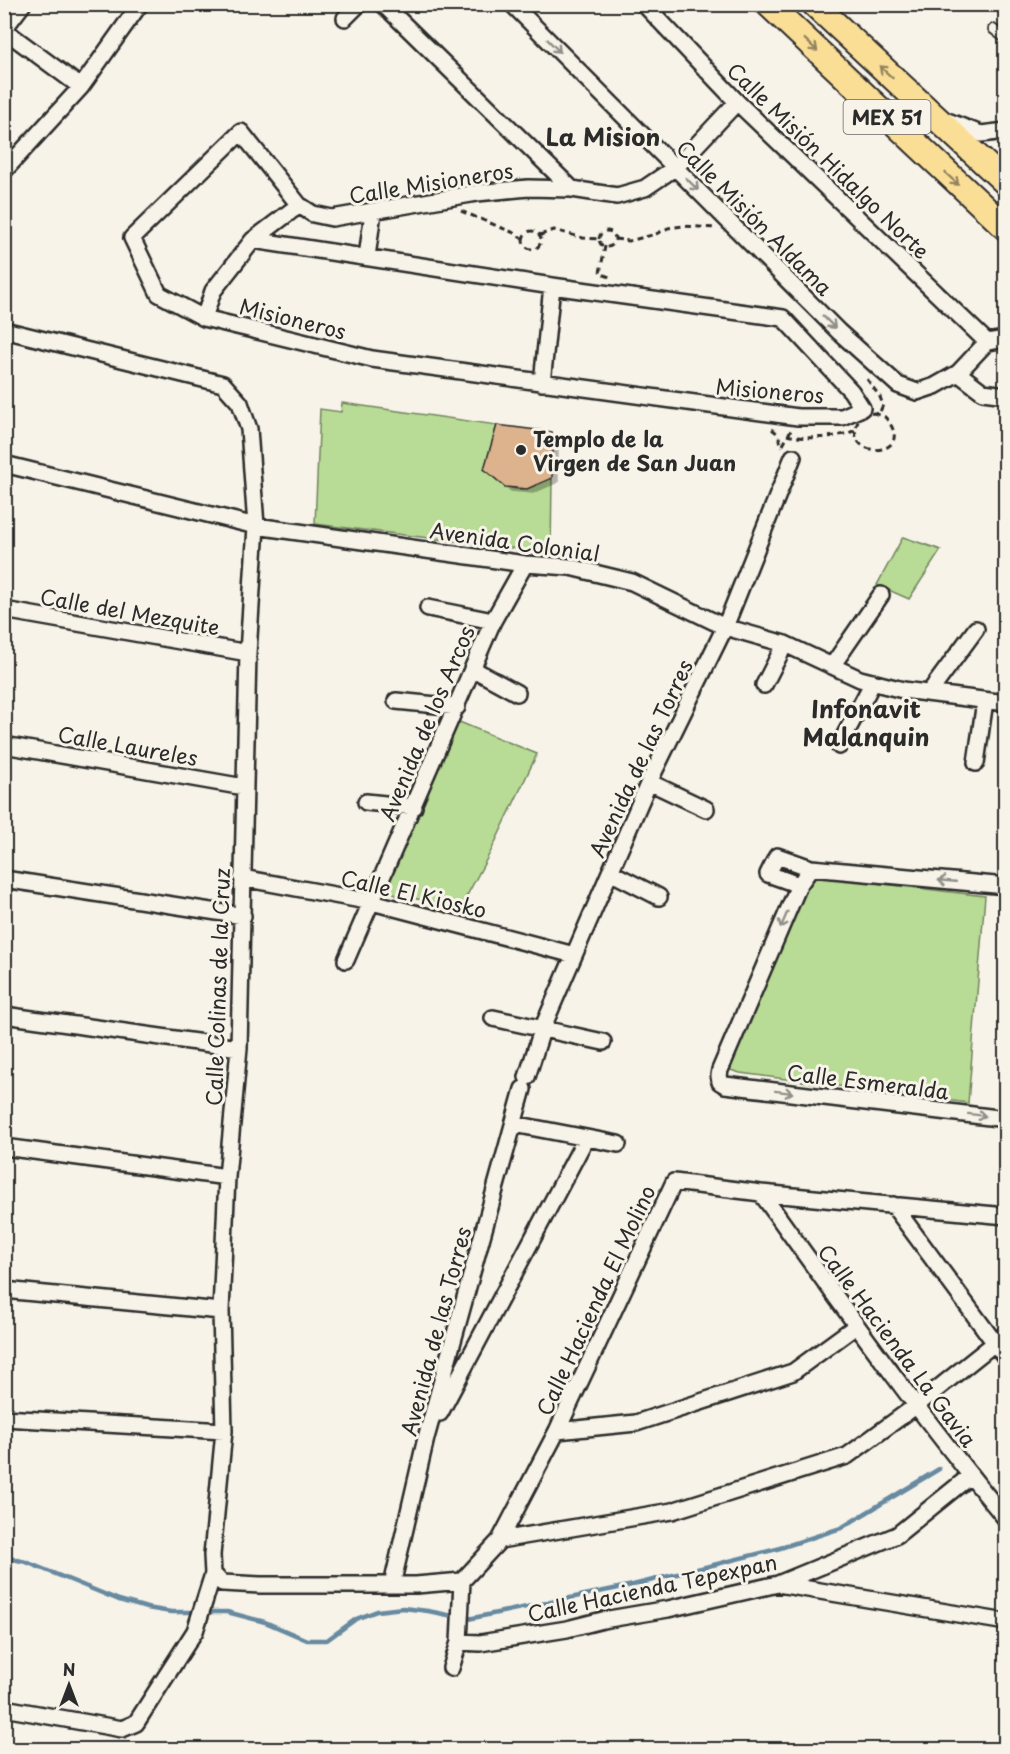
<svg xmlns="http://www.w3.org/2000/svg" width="1010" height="1754" viewBox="0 0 1010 1754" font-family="'Playpen Sans',sans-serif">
<defs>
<filter id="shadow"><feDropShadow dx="6" dy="4" stdDeviation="0" flood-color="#0004"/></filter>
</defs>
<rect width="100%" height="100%" fill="#f7f3e8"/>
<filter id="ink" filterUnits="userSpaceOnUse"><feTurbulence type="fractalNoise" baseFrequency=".0167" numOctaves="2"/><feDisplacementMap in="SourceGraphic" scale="12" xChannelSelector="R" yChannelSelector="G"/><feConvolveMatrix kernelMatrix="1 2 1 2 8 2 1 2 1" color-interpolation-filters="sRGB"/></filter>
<g filter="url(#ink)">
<path fill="#b8db95" stroke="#728360" stroke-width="1.5" d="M342,403L497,425L484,470C514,494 517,494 552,478L551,553L315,524L320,409L341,412Z
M903,537L941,550L909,599L877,585Z
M457,721L537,754L491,851L458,912L430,901L397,896L387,887Z
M815,876L985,896L968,1103L740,1073L727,1069L801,898Z"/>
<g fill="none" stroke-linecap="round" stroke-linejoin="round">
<path stroke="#678aa1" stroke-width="4.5" d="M4,1557L26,1562L119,1600L147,1608L171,1612H227L265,1622L307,1640H327L356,1619L377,1611L403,1608L428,1611L468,1619L633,1585L777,1549L841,1528L939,1469"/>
</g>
<path fill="#dcb38c" stroke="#2b2b2b" stroke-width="1.5" filter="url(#shadow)" d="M497,425L552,432V478L527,489L505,487L484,469Z"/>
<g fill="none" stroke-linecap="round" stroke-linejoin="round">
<defs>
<path id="lane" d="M993,29L1006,39"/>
<path id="street" d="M383,4L572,189
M512,4L839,332L898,385L917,392L935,386L958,373L987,342L1006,339
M644,4L737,102L987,342
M345,18L359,4
M4,29L23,4
M4,30L81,87
M945,120L981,134L1006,131
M4,171L81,87L140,4
M253,240L552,286L783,318L851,391L862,408L842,417H798L372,359L204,318L159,294L132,238L241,132L299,205L313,214L332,218L477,193L528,188L572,189L617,196L645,188L676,167L737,102
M367,257L373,212
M204,318L213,291L253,240L299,205
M4,330L223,384L240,403L249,429L256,526L248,653L239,1048L227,1177L221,1311L224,1431L212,1555L213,1574L195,1631L136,1723L122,1729L4,1708
M958,373L983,392L1006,395
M542,383L552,286
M4,464L256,526L525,564L570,567L632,582L725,627L785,644L860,679L903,690L1006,703
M428,608L493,621
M4,610L248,653
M832,666L881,595
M473,669L517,693
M764,685L785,644
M929,693L976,629
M396,701L457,707
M4,745L244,787
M839,746L873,682
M976,763L985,701
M649,782L706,809
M366,802L414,807
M811,868L799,885L720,1070L719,1076L720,1082L725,1085L1006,1119
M610,872L659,897
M242,878L372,902L574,955
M4,879L243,916
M799,885L768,874L777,856L811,868L1006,886
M346,960L493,621L525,564
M4,1015L239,1048
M493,1018L603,1042
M527,1077L543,1027L649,782L725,627L793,457
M514,1124L618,1144
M4,1147L227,1177
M761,1193C840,1303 919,1414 1006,1519
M893,1205L1006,1358
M4,1290L221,1311
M440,1413L586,1138
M4,1418L224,1431
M557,1431L636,1423L793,1372L856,1326
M500,1540L672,1511L847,1456L917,1405L1006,1334
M213,1574L222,1583L260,1585H416L462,1581
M778,1584L1006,1622
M392,1585L426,1438L523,1089
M459,1642L480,1643L567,1629L603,1620L668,1609L778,1584L897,1535L970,1476
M451,1668L459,1642L462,1581L500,1540L557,1431L674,1182L761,1193L1006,1216"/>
<path id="primary" d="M768,4L1006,228
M814,4L1006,183"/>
</defs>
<use href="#lane" stroke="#2b2b2b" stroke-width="12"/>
<use href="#street" stroke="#2b2b2b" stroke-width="20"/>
<use href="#primary" stroke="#2b2b2b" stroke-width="28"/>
<path stroke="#2b2b2b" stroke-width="3" stroke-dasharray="6 4.5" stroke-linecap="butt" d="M461,211L512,232L523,239
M523 240a9 9 0 1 1 18 0a9 9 0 1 1-18 0Z
M599 239a8 8 0 1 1 16 0a8 8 0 1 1-16 0Z
M540,235L554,230L583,238L600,239
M615,239L629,241L656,234L668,228L683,226L715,228
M605,246L600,273L612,278
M867,379L880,397L883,405L879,414
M874,413L885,417C919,456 848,461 856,427C858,418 865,414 874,413Z
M772,429L778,434L782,447
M787,435C805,440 839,438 856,430
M783,445L791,430"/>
<use href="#lane" stroke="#f7f3e8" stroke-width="8"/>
<use href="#street" stroke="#f7f3e8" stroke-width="15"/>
<use href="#primary" stroke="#fbde96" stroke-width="24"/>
</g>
<defs><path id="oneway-shaft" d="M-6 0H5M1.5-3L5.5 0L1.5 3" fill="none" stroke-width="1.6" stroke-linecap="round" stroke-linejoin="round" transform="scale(1.5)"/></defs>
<g stroke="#938460">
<use href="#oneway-shaft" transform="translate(811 45) rotate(43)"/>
<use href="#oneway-shaft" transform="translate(886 72) rotate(-137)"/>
<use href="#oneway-shaft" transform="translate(952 179) rotate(43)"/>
</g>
<g stroke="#918f8a">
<use href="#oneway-shaft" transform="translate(554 46) rotate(45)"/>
<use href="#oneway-shaft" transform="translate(692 184) rotate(45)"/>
<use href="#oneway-shaft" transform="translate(829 322) rotate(45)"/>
<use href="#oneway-shaft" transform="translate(947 881) rotate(-175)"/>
<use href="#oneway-shaft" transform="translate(784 920) rotate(113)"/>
<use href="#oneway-shaft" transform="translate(784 1092) rotate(7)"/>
<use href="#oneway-shaft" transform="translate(977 1115) rotate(7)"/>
</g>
</g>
<circle fill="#2b2b2b" stroke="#f7f3e8" stroke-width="2" cx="521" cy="450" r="6"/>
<g text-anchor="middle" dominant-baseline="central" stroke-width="6" stroke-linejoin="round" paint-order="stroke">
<rect fill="#f7f3e8" stroke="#686764" stroke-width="1.5" x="843.5" y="100" width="87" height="34" rx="4.5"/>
<g font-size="20" font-weight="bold" fill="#2b2b2b">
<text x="887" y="117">MEX 51</text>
</g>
<g font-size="21" fill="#2b2b2b" stroke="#f7f3e8">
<text transform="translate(829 160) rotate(44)">Calle Misión Hidalgo Norte</text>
<text transform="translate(431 182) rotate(-9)">Calle Misioneros</text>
<text transform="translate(755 217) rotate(45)">Calle Misión Aldama</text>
<text transform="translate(293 318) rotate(14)">Misioneros</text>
<text transform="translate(770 390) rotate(5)">Misioneros</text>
<text transform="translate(515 541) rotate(8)">Avenida Colonial</text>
<text transform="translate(130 611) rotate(10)">Calle del Mezquite</text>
<text transform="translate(426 723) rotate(-67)">Avenida de los Arcos</text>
<text transform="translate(128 745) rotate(10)">Calle Laureles</text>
<text transform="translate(640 758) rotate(-65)">Avenida de las Torres</text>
<text transform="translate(414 893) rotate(13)">Calle El Kiosko</text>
<text transform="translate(217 987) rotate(-88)">Calle Colinas de la Cruz</text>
<text transform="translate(868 1081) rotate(7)">Calle Esmeralda</text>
<text transform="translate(595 1300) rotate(-65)">Calle Hacienda El Molino</text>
<text transform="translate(435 1331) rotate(-75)">Avenida de las Torres</text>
<text transform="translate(898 1345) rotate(53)">Calle Hacienda La Gavia</text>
<text transform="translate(652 1587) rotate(-12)">Calle Hacienda Tepexpan</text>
</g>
<g font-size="21" font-weight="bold" fill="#2b2b2b" stroke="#f7f3e8" text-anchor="start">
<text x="533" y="438">Templo de la<tspan x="533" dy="24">Virgen de San Juan</tspan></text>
</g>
<g font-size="24" font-weight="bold" fill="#2b2b2b" stroke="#f7f3e8">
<text x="603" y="136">La Mision</text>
<text x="866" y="708">Infonavit<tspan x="866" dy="28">Malanquin</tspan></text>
</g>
</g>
<rect width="1010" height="1754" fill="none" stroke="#f7f3e8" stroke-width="24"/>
<rect x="12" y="12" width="986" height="1730" fill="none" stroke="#2b2b2b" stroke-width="2" filter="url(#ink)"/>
<g transform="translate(69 1685)" stroke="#f7f3e8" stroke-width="4.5" paint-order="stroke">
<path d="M0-4.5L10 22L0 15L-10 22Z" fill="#2b2b2b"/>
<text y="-9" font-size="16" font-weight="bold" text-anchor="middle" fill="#2b2b2b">N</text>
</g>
</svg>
